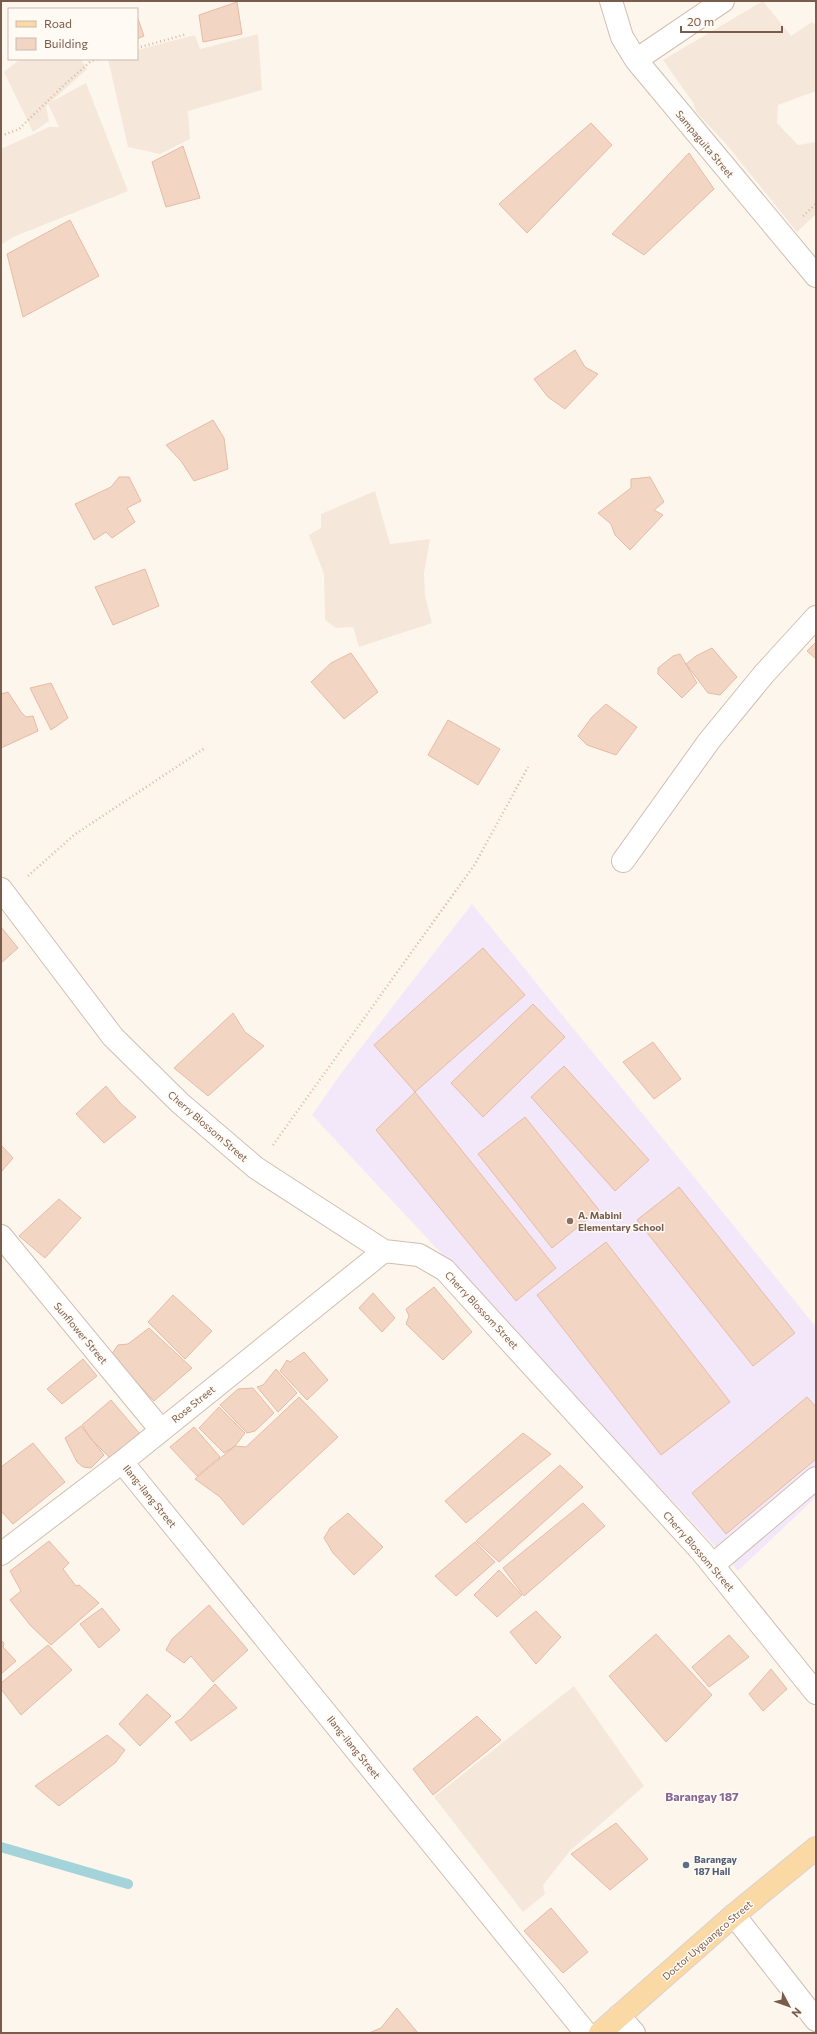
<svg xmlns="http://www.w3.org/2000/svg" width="817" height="2034" viewBox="0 0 817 2034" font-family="Commissioner,sans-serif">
<rect width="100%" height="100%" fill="#fdf6ec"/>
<path fill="#f5e8da" d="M763,1L791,36L812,22L816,26V91L778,105L777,123L798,145L816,142V214L797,232L727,145L696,112L694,104L663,60Z
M258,34L262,90L188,111L190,139L160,154L128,147L108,59H137V50L195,35L200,49Z
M20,59H81L87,69L51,102L86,83L128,191L13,237L1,245V149L49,127H59L48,104L46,106L49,121L33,132L4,72Z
M375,491L390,544L430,539L424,573L425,596L432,623L359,647L353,627L336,628L325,620L324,574L309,535L321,528V514Z
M574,1686L644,1786L570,1851L543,1885L545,1894L523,1912L434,1797Z"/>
<path fill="#f3e8fa" d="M472,904L816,1327V1497L738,1571L312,1115L342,1072Z"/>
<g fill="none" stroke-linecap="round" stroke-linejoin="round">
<path stroke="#a5d3da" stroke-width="10" d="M1,1847L128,1884"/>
</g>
<path fill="#f3d5c3" stroke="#e6bba3" d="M237,2L242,34L203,42L199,15Z
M137,16L144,36L137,39Z
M591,123L612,145L527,233L499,204Z
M183,146L200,198L166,207L152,162Z
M689,153L714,189L644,255L612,234Z
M70,220L99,276L23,317L7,254Z
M575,350L585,367L598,374L565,409L548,397L534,379Z
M213,420L224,438L228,469L194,481L181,461L166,445Z
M119,477H129L141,501L127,508L135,522L112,538L106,532L94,540L75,504L111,487Z
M650,477L664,502L654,510L663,515L630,550L615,535L611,524L598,513L631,488V479Z
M145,569L159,606L113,625L95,587Z
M816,642V659L807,651Z
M712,648L737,677L720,695L708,693L686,664L696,656Z
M351,653L378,692L344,719L311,682L331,663Z
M680,654L697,683L682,698L658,674V668L673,656Z
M51,683L68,718L51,730L30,688Z
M8,692L21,712L26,717L33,716L38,731L1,748V694Z
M606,704L637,727L616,755L587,745L578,736L592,717Z
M448,720L500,749L478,785L428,755Z
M1,927L18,948L1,963Z
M483,948L525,995L415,1092L374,1045Z
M533,1004L565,1037L483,1117L451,1083Z
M233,1013L245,1032L264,1046L208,1096L174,1068Z
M653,1042L681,1079L654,1099L623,1062Z
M564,1066L649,1160L615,1191L531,1097Z
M106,1086L121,1104L136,1117L104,1143L76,1114Z
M415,1092L556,1268L516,1301L376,1130Z
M525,1117L599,1210L552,1248L478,1154Z
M1,1145L13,1158L1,1172Z
M679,1187L795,1333L753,1366L637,1220Z
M59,1199L81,1218L45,1258L19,1236Z
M606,1242L730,1402L661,1455L537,1295Z
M434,1287L472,1332L443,1360L406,1324L409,1316L406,1309Z
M373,1293L395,1318L382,1332L359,1308Z
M173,1295L212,1331L185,1359L148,1322Z
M149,1328L192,1368L154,1401L111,1355L118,1345L128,1344Z
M304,1352L328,1380L307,1400L280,1371L287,1360L290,1362Z
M83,1359L97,1376L62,1404L47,1389Z
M276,1369L297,1393L278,1412L257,1387L263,1385Z
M253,1388L274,1413L255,1431L247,1433L220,1405L238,1389Z
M299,1397L338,1437L243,1525L220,1497L195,1479L235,1446L246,1447Z
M807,1397L816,1407V1459L726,1534L692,1493Z
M111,1400L140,1434L110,1458L91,1439L82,1425Z
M219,1407L245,1433L235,1446L224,1453L199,1428Z
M81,1426L104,1455L91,1468L83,1467L77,1462L65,1438Z
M194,1427L220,1457L197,1476L170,1447Z
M523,1433L551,1454L466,1523L445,1501Z
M33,1443L65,1482L13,1524L1,1511V1467Z
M560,1465L583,1487L499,1562L476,1541Z
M583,1503L605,1526L524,1596L503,1568Z
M348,1513L383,1547L354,1575L333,1553L324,1538L330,1528Z
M49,1541L69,1563L63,1569L76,1586L79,1585L99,1603L51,1645L31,1626L10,1600L21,1591L10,1571Z
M475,1542L495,1562L456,1596L435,1576Z
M499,1570L522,1595L497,1617L474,1595Z
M209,1605L248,1650L213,1682L191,1656L184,1663L166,1650L172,1639Z
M102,1608L120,1630L99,1648L80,1624Z
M536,1611L561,1637L536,1664L510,1632Z
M656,1634L712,1695L666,1742L609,1676Z
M729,1635L749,1657L709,1687L692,1667Z
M1,1640L4,1643L3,1647L16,1661L1,1674Z
M48,1645L72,1670L21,1715L1,1689V1683Z
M771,1669L787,1689L763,1711L749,1694Z
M215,1684L237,1708L191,1741L175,1722L181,1719Z
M147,1694L171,1716L140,1746L119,1724Z
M477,1716L501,1740L433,1795L413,1769Z
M107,1735L125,1750L115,1763L59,1806L35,1786Z
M616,1823L648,1859L610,1890L571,1854Z
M551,1908L588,1952L563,1973L524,1931Z
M397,2008L418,2033H369L381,2028Z"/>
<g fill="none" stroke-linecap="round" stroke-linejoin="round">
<defs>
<path id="minor" d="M611,1L622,37L636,60L816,276
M636,60L723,1
M623,861L709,741L764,674L816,617
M1,889L113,1037L180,1103L256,1168L384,1251L419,1255L445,1270L702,1552L816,1693
M1,1236L161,1430
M122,1462L586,2033
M1,1554L122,1462L384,1251
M713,1565L816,1478
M734,1915L816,2020
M619,2016L634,2033"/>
<path id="major" d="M600,2033L734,1915L816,1848"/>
</defs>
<use href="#minor" stroke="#d1beb0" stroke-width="24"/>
<use href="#major" stroke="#dad1cd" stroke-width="24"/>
<path stroke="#d9b8a5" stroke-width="2.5" stroke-dasharray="1 3" stroke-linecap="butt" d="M137,48L187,34
M1,136L19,129L62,87L91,61L98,59
M803,216L816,204
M28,876L74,835L205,748
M273,1145L475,864L528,767"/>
<use href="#minor" stroke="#fff" stroke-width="22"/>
<use href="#major" stroke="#fbd9a5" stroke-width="22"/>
</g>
<circle fill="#8d6e63" stroke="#fffaf3" stroke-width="1.5" cx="570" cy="1221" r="4"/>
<circle fill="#5c6f8a" stroke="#fffaf3" stroke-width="1.5" cx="686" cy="1865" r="4"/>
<g text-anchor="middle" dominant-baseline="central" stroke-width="3" stroke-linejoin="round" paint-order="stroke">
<g font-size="10" fill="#7a5c4d" stroke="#fffaf3">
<text transform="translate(705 144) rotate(50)">Sampaguita Street</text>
<text transform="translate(208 1126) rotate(41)">Cherry Blossom Street</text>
<text transform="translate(482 1310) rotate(47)">Cherry Blossom Street</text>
<text transform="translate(81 1333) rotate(50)">Sunflower Street</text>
<text transform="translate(193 1404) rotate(-39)">Rose Street</text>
<text transform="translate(150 1496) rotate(51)">Ilang-ilang Street</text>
<text transform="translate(699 1551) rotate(49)">Cherry Blossom Street</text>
<text transform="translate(354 1747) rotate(51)">Ilang-ilang Street</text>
<text transform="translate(707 1940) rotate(-41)">Doctor Uyguangco Street</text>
</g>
<g font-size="10" font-weight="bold" fill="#785e54" stroke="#fffaf3" text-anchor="start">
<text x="578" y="1215">A. Mabini<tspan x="578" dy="12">Elementary School</tspan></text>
</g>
<g font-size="10" font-weight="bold" fill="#4e5e75" stroke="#fffaf3" text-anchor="start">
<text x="694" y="1859">Barangay<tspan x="694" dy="12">187 Hall</tspan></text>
</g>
<g font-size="12" font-weight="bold" fill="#846695" stroke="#fffaf3">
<text x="702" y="1796">Barangay 187</text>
</g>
</g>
<rect width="817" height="2034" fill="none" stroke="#7a5c4d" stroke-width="4"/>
<rect x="8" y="8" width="130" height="52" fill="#fffaf3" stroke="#cabbb1"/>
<rect x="16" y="21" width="20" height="6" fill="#fbd9a5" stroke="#cabbb1"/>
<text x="44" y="28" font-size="12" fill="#7a5c4d">Road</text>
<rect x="16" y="38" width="20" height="12" fill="#f3d5c3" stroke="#cabbb1"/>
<text x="44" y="48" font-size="12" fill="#7a5c4d">Building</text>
<g transform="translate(789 2006) rotate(131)" stroke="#fffaf3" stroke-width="3" paint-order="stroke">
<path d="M0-3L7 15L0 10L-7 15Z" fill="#7a5c4d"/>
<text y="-6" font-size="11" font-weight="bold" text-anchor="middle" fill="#7a5c4d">N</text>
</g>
<path d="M681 26v6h101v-6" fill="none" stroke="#7a5c4d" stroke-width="2"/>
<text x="687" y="26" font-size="12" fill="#7a5c4d" stroke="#fffaf3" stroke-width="3" paint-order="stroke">20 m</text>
</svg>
